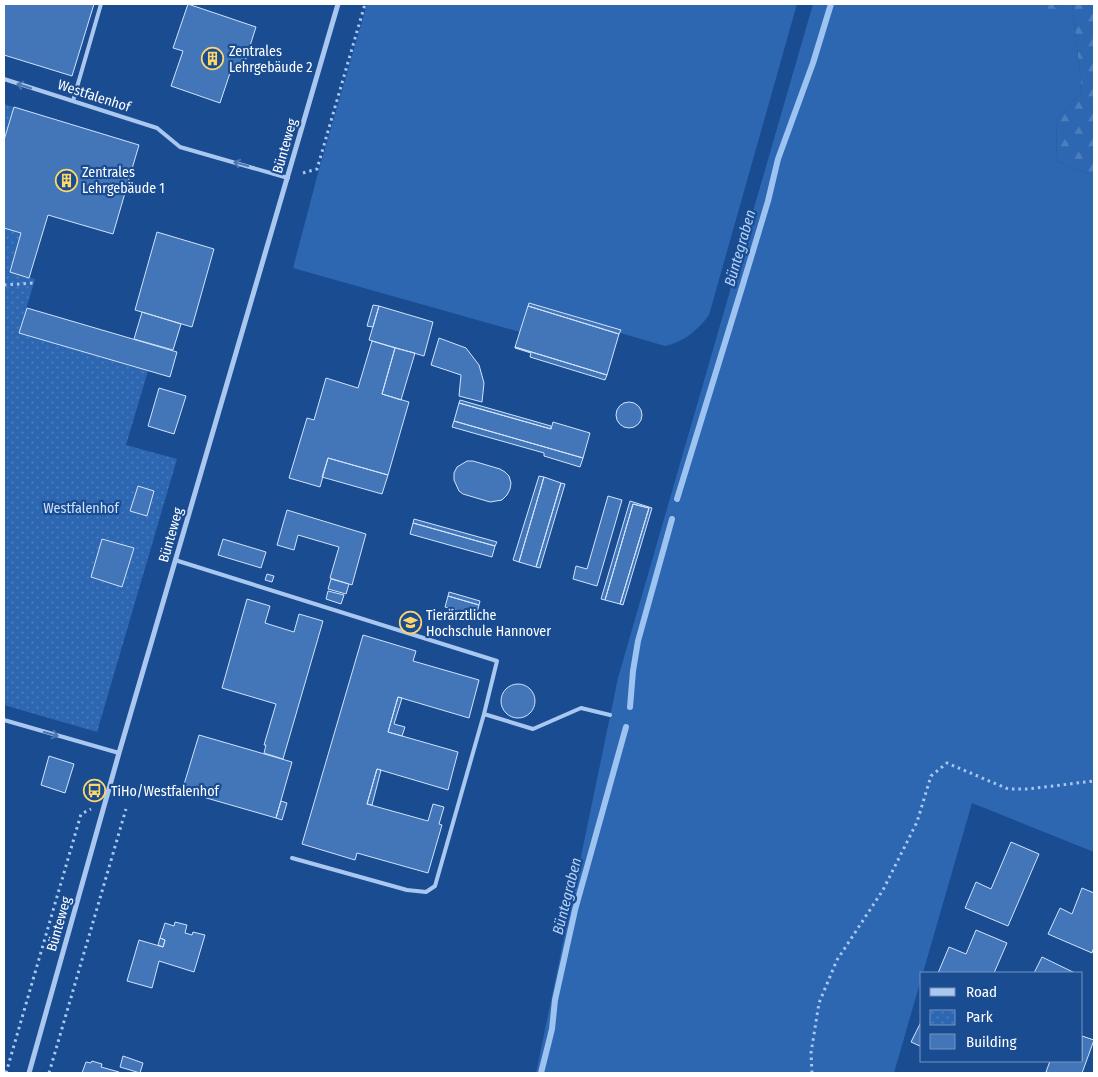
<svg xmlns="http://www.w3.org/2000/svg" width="1098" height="1077" viewBox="0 0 1098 1077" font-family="'Fira Sans Condensed',sans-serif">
<defs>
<pattern id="forest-firs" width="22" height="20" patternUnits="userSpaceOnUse" patternTransform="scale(1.25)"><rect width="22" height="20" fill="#2d66b1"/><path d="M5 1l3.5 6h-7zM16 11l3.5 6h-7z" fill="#4c7dbd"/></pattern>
<pattern id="park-dots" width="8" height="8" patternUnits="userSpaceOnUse" patternTransform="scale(1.25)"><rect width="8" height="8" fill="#2d66b1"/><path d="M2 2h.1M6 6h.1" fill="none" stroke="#4c7dbd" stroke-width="1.8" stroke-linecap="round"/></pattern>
</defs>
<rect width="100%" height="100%" fill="#1a4c92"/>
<path fill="#2d66b1" d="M367,4H797L709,315C698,330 684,342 665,346L528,306L520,332L293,268L318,173Z
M813,4H1043L1053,14L1062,4H1072L1082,92L1057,119L1056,161L1094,176V852L972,803L894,1073H536L618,678Z"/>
<path fill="url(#forest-firs)" d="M1043,4H1062L1053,15Z
M1072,4H1094V176L1056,161L1057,119L1082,92Z"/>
<path fill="url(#park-dots)" d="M4,104L14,107L4,140Z
M4,228L21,233L10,272L35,279L19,333L148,371L126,445L177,459L97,732L4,705Z"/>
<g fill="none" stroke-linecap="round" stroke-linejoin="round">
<path stroke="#9dc3f1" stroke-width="6" d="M677,499L743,284L768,201L778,159L813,63L831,4
M630,707L633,671L638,641L672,519
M541,1073L552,1029L555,1000L575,910L626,727"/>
</g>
<path fill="#4376b9" stroke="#d1e3fb" d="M4,4H94L72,76L4,55Z
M188,4L256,27L242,71L232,67L220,103L171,86L183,51L173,48Z
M14,107L139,145L113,234L48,215L29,278L10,272L21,233L4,228V140Z
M157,232L214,249L192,327L135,310Z
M529,303L621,330L619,334L528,306Z
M373,305L379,306L373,327L367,326Z
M379,306L433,322L424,356L369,340Z
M528,306L619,334L607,375L515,347Z
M27,308L177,352L170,377L19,333Z
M142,312L181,324L173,350L134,339Z
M439,338L466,348L479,365L484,383L482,402L459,396L461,375L431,365Z
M372,341L395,348L382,394L409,402L388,475L328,458L320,487L289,478L307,418L314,420L326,378L358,388Z
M515,347L607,375L605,380L530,357L531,353L515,348Z
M395,348L415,353L401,400L382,394Z
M159,388L186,396L174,434L148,426Z
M460,400L551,426V429L459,403Z
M616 415a13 13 0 1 1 26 0a13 13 0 1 1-26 0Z
M459,403L551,429L553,422L590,433L583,458L454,421Z
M454,421L583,458L580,467L544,456V453L452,427Z
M328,458L388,475L382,494L322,477Z
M467,461H473L500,469L505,472L509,476L511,483L510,489L507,495L502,500L490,502L463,494L459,491L454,480V473L457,467Z
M539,476L544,477L519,562L513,560Z
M544,477L561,483L536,567L519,562Z
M561,483L565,484L540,568L536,567Z
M138,486L154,491L147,516L130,511Z
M608,496L622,500L597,586L573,579L576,566L587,569Z
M630,501L652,508L623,605L620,604L649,508L633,504L605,600L601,599Z
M633,504L649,508L620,604L605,600Z
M287,510L366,534L352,585L330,578L339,547L298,535L294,550L277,545Z
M414,519L497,542L495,546L413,523Z
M413,523L495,546L492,557L410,534Z
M102,539L134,548L122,587L91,577Z
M223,539L266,552L261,568L218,555Z
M267,574L274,576L272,582L265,580Z
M331,579L349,584L346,594L328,589Z
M328,591L344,595L341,604L326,599Z
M449,592L480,601L479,605L448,596Z
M448,596L479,605L476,616L445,607Z
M247,599L270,606L265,623L294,632L299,614L323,621L283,759L264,753L266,745H264L276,704L222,688Z
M363,635L416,651L413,661L479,680L469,718L398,697L388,732L458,752L448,790L377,769L367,804L428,821L433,804L444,807L439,824L442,825L428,873L357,853L355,860L302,844Z
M501 701a17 17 0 1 1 34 0a17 17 0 1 1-34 0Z
M398,697L402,698L394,724L405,727L402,736L388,732Z
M199,735L292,762L276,818L182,791Z
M49,756L74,764L65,793L41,785Z
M377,769L381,770L372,805L367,804Z
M281,801L287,803L282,820L276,818Z
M1011,842L1039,854L1008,926L965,908L976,882L991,889Z
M1082,888L1094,893V947L1092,953L1048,934L1060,908L1072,914Z
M175,922L187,925L185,933L192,935L193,932L205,935L194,972L159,961L152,988L127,981L139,940L163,947L165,940L160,938L165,923L174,926Z
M976,930L1007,943L994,973H938L949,947L966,954Z
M160,938L165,940L163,947L158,945Z
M1042,957L1075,973H1034Z
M922,1020V1047L911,1042Z
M1082,1036L1094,1040L1082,1073H1050L1046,1072L1050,1061H1082Z
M123,1056L143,1063L140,1073L120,1067Z
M92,1061L102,1064L101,1067L119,1072L118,1073H82L86,1062L91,1063Z"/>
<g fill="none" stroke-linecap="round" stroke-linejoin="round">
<path stroke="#aac8ef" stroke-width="3" stroke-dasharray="2.5 4" stroke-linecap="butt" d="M303,173L317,169L365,4
M4,285L34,283
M6,1073L81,814L91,809
M49,1073L126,809
M812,1073L811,1053L819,1003L837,960L883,890L917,822L931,776L947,763L1008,789H1028L1094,781"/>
<path stroke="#aac8ef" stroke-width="4" d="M4,79L157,128L180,147L288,178
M73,101L101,4
M175,560L497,661L484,714L533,729L581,708L610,715
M4,720L119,753
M292,858L407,890L426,892L435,886L484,714"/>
<path stroke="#aac8ef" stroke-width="5" d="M29,1073L119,753L338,4"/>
</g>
<defs><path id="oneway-shaft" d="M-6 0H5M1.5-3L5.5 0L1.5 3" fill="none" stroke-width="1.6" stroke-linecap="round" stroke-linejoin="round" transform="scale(1.25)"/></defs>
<g stroke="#4c77b3">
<use href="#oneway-shaft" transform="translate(24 86) rotate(-162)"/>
<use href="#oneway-shaft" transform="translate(241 164) rotate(-165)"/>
<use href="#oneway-shaft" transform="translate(51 734) rotate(16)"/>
</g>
<defs>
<symbol id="building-ring" viewBox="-11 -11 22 22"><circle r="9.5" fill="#1a4c92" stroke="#ffd668" stroke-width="1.5"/><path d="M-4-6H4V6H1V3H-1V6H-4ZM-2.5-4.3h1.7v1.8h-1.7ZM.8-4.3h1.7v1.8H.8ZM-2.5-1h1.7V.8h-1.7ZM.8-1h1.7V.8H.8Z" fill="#ffd668"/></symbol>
<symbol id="university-ring" viewBox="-11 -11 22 22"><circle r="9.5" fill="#1a4c92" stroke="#ffd668" stroke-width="1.5"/><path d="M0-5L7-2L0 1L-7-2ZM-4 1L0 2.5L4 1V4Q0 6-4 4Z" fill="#ffd668"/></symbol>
<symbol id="bus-ring" viewBox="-11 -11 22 22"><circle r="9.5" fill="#1a4c92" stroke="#ffd668" stroke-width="1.5"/><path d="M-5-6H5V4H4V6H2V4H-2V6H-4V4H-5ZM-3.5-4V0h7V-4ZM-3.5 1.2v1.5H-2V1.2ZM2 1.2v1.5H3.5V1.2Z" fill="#ffd668"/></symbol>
</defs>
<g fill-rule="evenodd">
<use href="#building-ring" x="200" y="46" width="25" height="25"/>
<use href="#building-ring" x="54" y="168" width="25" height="25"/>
<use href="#university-ring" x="398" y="610" width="25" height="25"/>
<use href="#bus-ring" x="82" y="778" width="25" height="25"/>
</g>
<g text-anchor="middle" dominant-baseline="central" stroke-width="4.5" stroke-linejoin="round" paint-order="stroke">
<g font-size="14" fill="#fff" stroke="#1a4c92" text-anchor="start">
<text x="229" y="51">Zentrales<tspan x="229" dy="16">Lehrgebäude 2</tspan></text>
<text x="82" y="172">Zentrales<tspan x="82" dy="16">Lehrgebäude 1</tspan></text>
<text x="426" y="615">Tierärztliche<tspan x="426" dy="16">Hochschule Hannover</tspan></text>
<text x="111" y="791">TiHo/Westfalenhof</text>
</g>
<g font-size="14" fill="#fff" stroke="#1a4c92">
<text transform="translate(94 96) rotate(18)">Westfalenhof</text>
<text transform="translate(285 146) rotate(-74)">Bünteweg</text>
<text transform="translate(171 535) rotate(-74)">Bünteweg</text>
<text transform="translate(59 924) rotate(-74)">Bünteweg</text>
</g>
<g font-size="14" fill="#d1e3fb" stroke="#1a4c92">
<text x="81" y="508">Westfalenhof</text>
</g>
<g font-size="15" font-style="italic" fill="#b6d2f6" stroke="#1a4c92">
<text transform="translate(740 248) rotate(-74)">Büntegraben</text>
<text transform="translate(567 896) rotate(-76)">Büntegraben</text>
</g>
</g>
<rect width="1098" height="1077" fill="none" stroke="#ffffff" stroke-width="10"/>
<rect x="920" y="972" width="162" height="90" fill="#1a4c92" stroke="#7694be"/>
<rect x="930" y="988" width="25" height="8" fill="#aac8ef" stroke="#7694be"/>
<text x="966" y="997" font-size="15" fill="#ffffff">Road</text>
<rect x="930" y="1010" width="25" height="15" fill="url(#park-dots)" stroke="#7694be"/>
<text x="966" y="1022" font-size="15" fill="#ffffff">Park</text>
<rect x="930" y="1034" width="25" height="15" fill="#4376b9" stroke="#7694be"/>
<text x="966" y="1047" font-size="15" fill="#ffffff">Building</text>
</svg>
